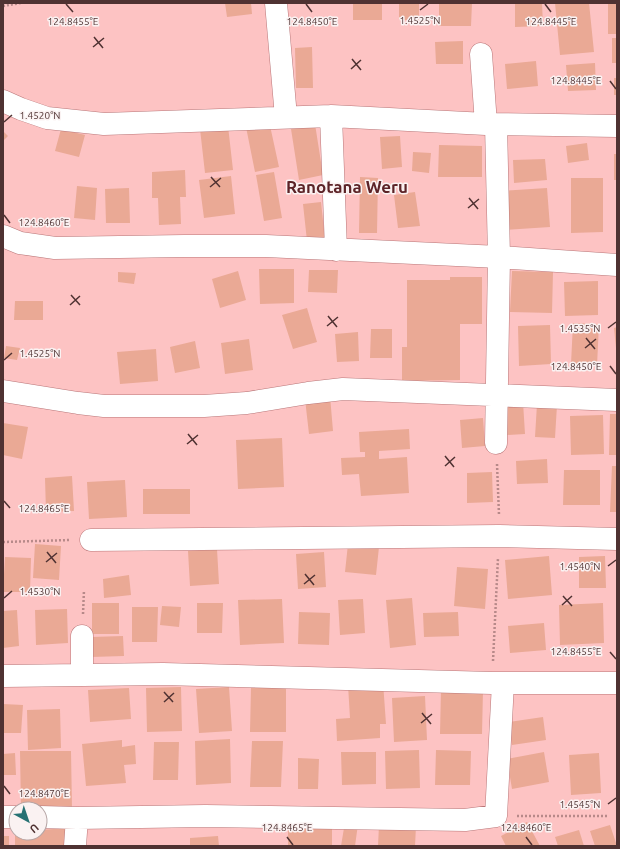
<svg xmlns="http://www.w3.org/2000/svg" width="620" height="849" viewBox="0 0 620 849" font-family="Ubuntu,sans-serif">
<rect width="100%" height="100%" fill="#fdc3c3"/>
<path fill="#eaa995" d="M225,3H251L252,14L227,17Z
M353,3H382V20H353Z
M399,3H419V20H399Z
M439,3H472L471,26H439Z
M515,3H542L543,26L515,27Z
M555,3H589L594,52L560,55Z
M608,3H617V34H608Z
M612,38H617V63H612Z
M463,41V64H436L435,42Z
M312,47L313,88H296L295,48Z
M536,61L538,86L507,89L505,64Z
M595,63L596,90L568,91L566,65Z
M614,78H617V95H614Z
M269,121L279,167L255,172L246,127Z
M315,124L323,175L299,180L291,129Z
M228,126L233,170L205,173L200,129Z
M61,129L85,135L79,157L55,151Z
M3,131L8,136L3,141Z
M400,136L402,167L382,169L380,137Z
M587,143L589,160L568,163L566,146Z
M439,145L482,146V177H438Z
M413,152L431,153L429,173L412,171Z
M614,154H617V180H614Z
M545,159L547,180L514,183L513,160Z
M185,170L186,197H180L181,224L159,225L158,198H152V172Z
M274,172L282,218L264,221L256,175Z
M231,176L235,214L204,218L199,180Z
M360,177L378,178L377,233H359Z
M571,178H603V232L571,233Z
M77,186L97,188L95,220L74,218Z
M129,188L130,223H106L105,189Z
M547,188L550,227L505,230L502,191Z
M415,192L420,226L398,228L394,195Z
M321,202L325,239L307,241L303,204Z
M259,269H294V303L260,304Z
M309,270H338L337,293L308,292Z
M238,271L246,300L220,308L212,279Z
M512,271L553,272L552,313L510,312Z
M118,272L136,273L134,284L118,282Z
M450,277H482V324H460V380L402,381V347H407V280H450Z
M598,281V315L565,316L564,282Z
M15,301H43V320H14Z
M307,308L317,342L293,349L282,315Z
M573,323L599,324L597,366L571,364Z
M550,325L551,364L519,366L518,326Z
M617,327V348H616L614,328Z
M371,329H392V358H370Z
M358,332L359,361L337,362L335,334Z
M249,339L253,370L225,374L221,343Z
M195,341L200,368L175,373L170,347Z
M6,346L20,348L17,360L4,358Z
M156,349L158,381L120,384L117,352Z
M330,396L333,431L309,434L305,399Z
M523,402L525,434L507,435L506,403Z
M537,404L557,405L555,438L535,437Z
M610,414H617V455H609Z
M603,415L604,454L571,455L570,416Z
M483,418L485,446L462,448L460,420Z
M3,423L28,427L22,459L3,455Z
M409,429L410,449L379,451V459L407,457L409,493L361,496L359,474L342,475L341,458L365,457V452H360L359,432Z
M282,438L284,487L238,489L236,440Z
M547,459L548,483L517,484L516,461Z
M612,466H617V512H610Z
M564,470H600V505H563Z
M492,472L493,502L467,503V473Z
M72,476L74,511L46,512L45,478Z
M125,480L127,517L89,519L87,482Z
M143,489H190V514H143Z
M35,544L61,546L59,580L33,578Z
M348,544L379,547L376,575L345,572Z
M217,549L219,584L190,586L188,551Z
M324,552L326,587L298,589L296,554Z
M549,556L552,595L508,599L505,560Z
M605,556L606,588H579V557Z
M5,557L31,558L30,592H3Z
M457,567L488,569L485,609L454,606Z
M129,575L131,595L104,598L103,579Z
M412,598L416,645L390,648L386,600Z
M282,599L284,643L240,645L238,600Z
M363,599L365,633L340,635L338,600Z
M92,603H119V634H92Z
M197,603H223L222,633H197Z
M603,603L604,643L560,645L559,605Z
M162,606L181,607L179,627L160,625Z
M132,607H158L157,642H132Z
M67,609L68,643L36,645L35,610Z
M17,610L19,646L3,648V611Z
M299,612L330,613L329,645L298,644Z
M458,612L459,636L424,637L423,613Z
M544,623L546,650L510,653L508,626Z
M123,636L124,656L91,657V637Z
M383,682L386,724H380V738L337,741L336,719L350,718L348,685Z
M181,687L182,731L147,732L146,688Z
M229,687L232,731L199,733L196,689Z
M129,688L131,719L90,722L88,690Z
M251,688H286V732H250Z
M441,689L483,690L482,734H440Z
M425,696L427,740L394,742L392,698Z
M3,704L23,705L21,733H3Z
M60,709L61,748L28,750L27,710Z
M543,717L546,740L512,745L509,722Z
M230,739L231,783L196,785L195,741Z
M122,740V747L135,745L136,764L124,765L126,783L86,786L82,744Z
M252,741H283L281,787H250Z
M154,742H179L178,780H153Z
M419,750L420,788L386,789L385,751Z
M436,750L471,751L470,785H435Z
M20,751H71L72,809H21Z
M341,752H376V784L342,785Z
M544,752L549,782L512,789L507,759Z
M15,753L16,775H3V754Z
M599,753L601,793L571,795L569,755Z
M298,758L319,759L318,789H298Z
M345,822L358,824L355,846H341Z
M527,822L540,846H506L501,836Z
M332,823V846H288V824Z
M379,825L416,826L415,846H378Z
M610,825L617,846H595L590,831Z
M67,828L68,846H15V833H40V830Z
M579,830L584,846H558L555,837Z
M3,836H9V846H3Z
M218,836L219,846H190V838Z"/>
<g fill="none" stroke-linecap="round" stroke-linejoin="round">
<defs>
<path id="street" d="M276,3L286,117
M481,54L486,124
M3,101L21,109L47,118L104,124L331,116L486,124L617,126
M331,116L336,250
M3,236L20,243L55,248L184,246H266L499,257L496,124
M3,391L78,403L104,406H204L247,403L308,393L343,389L617,400
M496,443L499,257L617,265
M91,540L499,536L617,539
M82,675V636
M3,676L163,674L492,683H617
M3,817H16
M40,817L77,818L205,816L465,820L496,816L503,683
M75,846L77,818"/>
</defs>
<use href="#street" stroke="#b97678" stroke-width="23"/>
<path stroke="#b78989" stroke-width="2.5" stroke-dasharray="2 2" stroke-linecap="butt" d="M3,6L21,3
M497,464L499,515
M3,542L71,540
M83,614L84,590
M493,661L498,558
M517,816H609"/>
<use href="#street" stroke="#fff" stroke-width="22"/>
</g>
<path fill="none" stroke="#4f3232" stroke-width="1.5" d="M66,4L73,12M306,4L312,12M545,4L551,12M420,10L428,4M94,37L103,48M93,47L104,38M352,59L361,70M351,69L361,60M610,81L616,89M4,122L12,115M211,177L220,187M210,187L221,178M469,198L478,209M468,208L479,199M4,215L10,223M71,295L80,305M70,305L80,296M328,316L337,327M327,326L338,317M608,328L616,322M586,338L595,349M585,348L596,339M4,360L12,353M610,366L616,374M188,434L197,445M187,444L198,435M445,456L454,467M445,466L455,457M4,501L10,508M47,552L56,563M46,562L57,553M608,566L616,560M305,574L314,585M304,584L315,575M563,596L572,606M4,598L12,591M562,605L572,596M610,652L616,659M164,692L173,702M164,702L174,693M422,713L431,724M421,723L432,714M4,786L10,794M608,804L616,798M287,837L293,845M526,837L532,845"/>
<g text-anchor="middle" dominant-baseline="central" stroke-width="3" stroke-linejoin="round" paint-order="stroke">
<g font-size="17" font-weight="bold" fill="#5c2327" stroke="#faf2f2">
<text x="347" y="186">Ranotana Weru</text>
</g>
</g>
<g font-size="10" text-anchor="middle" fill="#4f3232" stroke="#faf2f2" stroke-width="3" stroke-linejoin="round" paint-order="stroke">
<text x="420" y="24">1.4525°N</text>
<text x="551" y="25">124.8445°E</text>
<text x="73" y="25">124.8455°E</text>
<text x="312" y="25">124.8450°E</text>
<text x="576" y="84">124.8445°E</text>
<text x="40" y="119">1.4520°N</text>
<text x="44" y="226">124.8460°E</text>
<text x="580" y="332">1.4535°N</text>
<text x="40" y="357">1.4525°N</text>
<text x="576" y="370">124.8450°E</text>
<text x="44" y="512">124.8465°E</text>
<text x="580" y="570">1.4540°N</text>
<text x="40" y="595">1.4530°N</text>
<text x="576" y="655">124.8455°E</text>
<text x="44" y="797">124.8470°E</text>
<text x="580" y="808">1.4545°N</text>
<text x="287" y="831">124.8465°E</text>
<text x="526" y="831">124.8460°E</text>
</g>
<rect width="620" height="849" fill="none" stroke="#4f3232" stroke-width="8"/>
<g transform="translate(28 821) rotate(140)"><circle r="19" fill="#faf2f2" stroke="#b6a5a5"/>
<path d="M0-3L7 15L0 10L-7 15Z" fill="#267173"/>
<text y="-6" font-size="11" font-weight="bold" text-anchor="middle" fill="#4f3232">U</text>
</g>
</svg>
